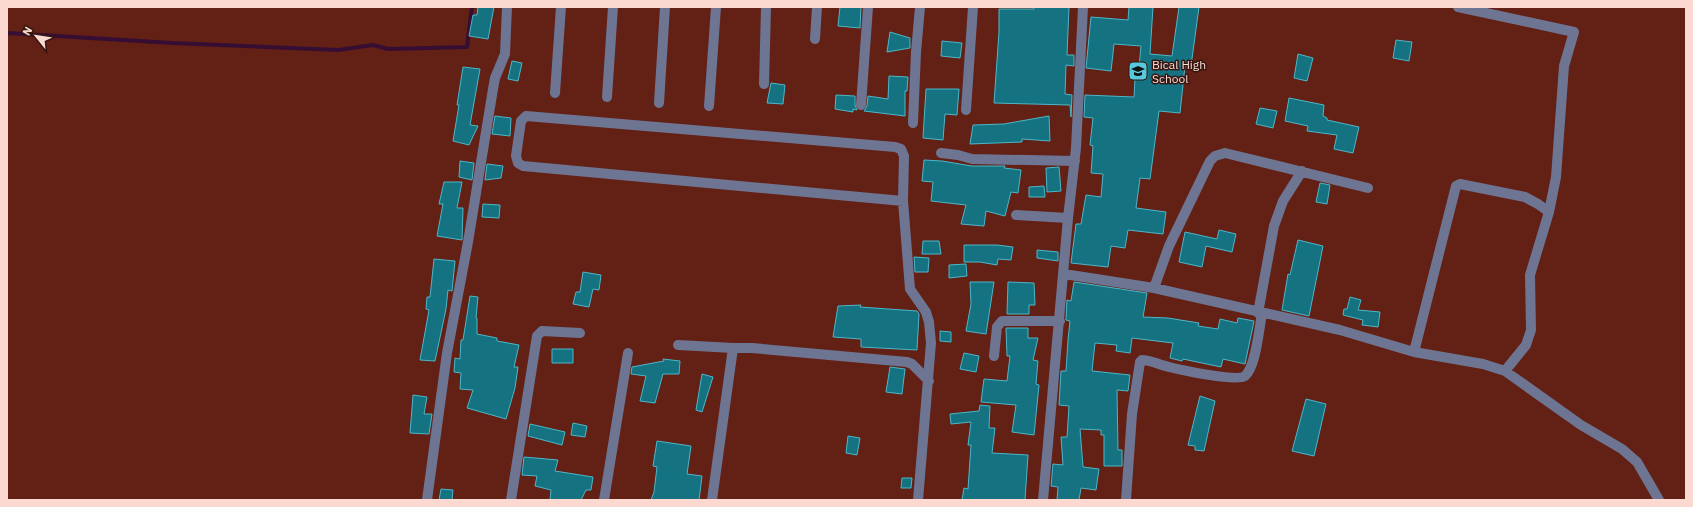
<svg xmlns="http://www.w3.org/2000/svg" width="1693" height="507" viewBox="0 0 1693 507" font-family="'IBM Plex Sans',sans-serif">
<rect width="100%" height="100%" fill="#632015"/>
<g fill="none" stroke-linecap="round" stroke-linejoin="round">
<path stroke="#370e33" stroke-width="4" d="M7,33L172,43L338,50L373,45L388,49L467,47L472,7"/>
</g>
<path fill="#147281" stroke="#4cb7ca" d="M478,7H494L488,39L469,36L473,15H477Z
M840,7H861L860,28L838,26Z
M1034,7H1069L1067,55H1074V66L1066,65L1065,94L1072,95L1071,117L1070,105L994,103L999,32V9H1034Z
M1129,7H1153L1150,54L1172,56L1179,7H1199L1191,66H1185L1180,113L1159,111L1150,179L1140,178L1136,208L1166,212L1163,234L1128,230L1125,248L1111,246L1108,267L1071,263L1076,224H1081L1086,195L1101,197L1103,174L1091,173L1093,146L1090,145L1093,118L1084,117L1085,95L1134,97L1135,78L1138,79L1141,46L1114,44L1111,71L1086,68L1091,17L1128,20Z
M890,32L910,38V48L887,52Z
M1396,40L1412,42L1409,61L1393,58Z
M942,41L962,43L960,58L941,56Z
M1298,54L1313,58L1307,81L1294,78Z
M512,61L522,63L518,81L508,79Z
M463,67L480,69L470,125L478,126L469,145L453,141L459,105H457Z
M889,76L908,77L907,91H905V116L864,111L867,106L868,96L888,99Z
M771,83L785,85L783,104L767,103Z
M926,89H959L957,115L945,114L943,140L923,138Z
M836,95L855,96V105L857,110L853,109V112L835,109Z
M1289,98L1324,105L1323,116L1327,118V120L1359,127L1353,153L1334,149L1337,135L1307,131L1308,126L1285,121Z
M1260,108L1277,111L1273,128L1256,124Z
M495,116L511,118L510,136L492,134Z
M1049,116L1050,141L1022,139V142L970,144L973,125L1004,124Z
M924,160L942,161L972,166H1005L1004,168L1021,170L1018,193L1011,192L1005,216L986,211L984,226L961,224L966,205L931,201L933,182L922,181Z
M460,161L474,163L472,180L459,177Z
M487,164L503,166L501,178L485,180Z
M1059,167L1061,191L1047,192L1046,168Z
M444,182H462L457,208H463L462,240L437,236L443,204H439Z
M1320,183L1330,185L1327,204L1316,202Z
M1044,186L1045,197H1029V187Z
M483,204L500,205L499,218L482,217Z
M1219,230L1236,234L1232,252L1206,246L1202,267L1179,262L1185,232L1217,239Z
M1298,240L1323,246L1309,316L1282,310L1288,274L1290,275Z
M923,241H939L941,254H922Z
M964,245H997L1013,247L1011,260L998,259L997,265L980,262H964Z
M1037,250L1058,252V261L1037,258Z
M914,257L929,258L928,272H915Z
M434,259L455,261L452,291L448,290L446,309L435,361L420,360L429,310L426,309L427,297H430Z
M966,264L967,276L949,278V265Z
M583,272L601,275L599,290L593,289L589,307L573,304L576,292H580Z
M970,282H994L986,334L966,331L971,304Z
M1008,282L1034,283L1035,305H1029V314H1007Z
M1074,282L1147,293L1143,317L1168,318L1199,323L1198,326L1218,329L1220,319L1237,323L1238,318L1254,321L1245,364L1223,359L1221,367L1183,359L1182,361L1170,358L1173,343L1132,338L1130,353L1116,351L1117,345L1095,343L1092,371L1130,375L1128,391L1117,390L1118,450H1122V466H1104V435H1101V430L1080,429L1083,467L1099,469L1096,490L1081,488L1079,500H1057L1058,487L1051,486L1053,464L1063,465L1061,437H1067L1069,406L1059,405L1061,371H1066L1068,340L1070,321L1066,320V318L1067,300L1071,301Z
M470,296L478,297L476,318H477V334L497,338V341L519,345L514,367H518L515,388L506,419L467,408L473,390L460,389L461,373L454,372L455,358L460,359L461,340H463Z
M1350,297L1361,300L1358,310L1380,312L1378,327L1362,325L1363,320L1343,315L1344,309H1347Z
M861,305L860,307L917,311L919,314L917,350L861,347V339L833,337L838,306Z
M1006,328H1028V338H1038L1033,360L1038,361L1036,384L1039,385L1034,435L1012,432L1016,405L981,402L984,379L1007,381L1010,356H1007Z
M940,331L951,332V342L940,341Z
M552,349H573V363H552Z
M964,353L979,356L976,372L960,369Z
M663,359L680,361L679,374H663L655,403L640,401L646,376L631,374L632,367L664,361Z
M890,367L905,369L902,394L886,392Z
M702,374L713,377L702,412L696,410Z
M413,395L427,397L424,414H432L429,434L410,433Z
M1200,396L1215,401L1204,451L1195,450V446L1188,445Z
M1306,399L1326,404L1314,456L1292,451Z
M980,405L990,406L989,428H995L992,453L1028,455L1025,500H962L964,488L968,489L971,445H968L971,422L951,424L950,414L979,411Z
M573,423L587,426L585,437L571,435Z
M530,424L565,432L562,445L528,436Z
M848,436L860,438L857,455L846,453Z
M657,441L691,446L687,474L702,476L699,500H651L654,492L657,467L653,466Z
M524,457L558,460L555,471L593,477L591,490H586L581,500H550L551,490L535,486L537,476L522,475Z
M902,478H912L911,488H901Z
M441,489L453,490L452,500H439Z"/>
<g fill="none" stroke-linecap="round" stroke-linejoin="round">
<path stroke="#6d7592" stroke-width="10" d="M1458,7L1574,32L1564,66L1556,177L1549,212L1530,275L1531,330L1526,345L1505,371
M815,39L817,7
M764,84L766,7
M555,93L561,7
M607,97L613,7
M659,103L665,7
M861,105L868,7
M709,106L716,7
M966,110L973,7
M913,123L916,52L920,7
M941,153L958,155L972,159L1075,161
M903,201L523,166L518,163L516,156L521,121L526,116L538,117L895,147L901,149L904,156L903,201L910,289L926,312L929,322L931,343L918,500
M1016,215L1068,218
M1064,274L1154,288L1340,330L1414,352L1483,364L1505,371L1581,425L1622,449L1637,462L1659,500
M1154,288L1169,246L1210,161L1215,156L1225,153L1368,188
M1258,313L1274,226L1283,201L1302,171
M678,345L733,348
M1414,352L1456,186L1460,184L1525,197L1538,204L1549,212
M994,356L997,327L1002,321H1060
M427,500L447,353L468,242L493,89L495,78L505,54L507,7
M511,500L537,336L542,331L580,333
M604,500L628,353
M712,500L733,348H752L907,362L912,364L929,381
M1043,500L1068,218L1076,148L1083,7
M1126,500L1132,414L1140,362L1142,360C1151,360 1159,365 1169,367C1181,370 1237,382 1245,376C1256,367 1259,328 1262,314"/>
</g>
<defs>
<symbol id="school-square" viewBox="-11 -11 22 22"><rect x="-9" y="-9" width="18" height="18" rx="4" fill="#55cadf" stroke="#351611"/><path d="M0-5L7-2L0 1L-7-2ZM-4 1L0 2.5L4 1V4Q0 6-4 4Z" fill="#111"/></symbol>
</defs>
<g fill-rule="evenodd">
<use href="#school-square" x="1127" y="60" width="22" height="22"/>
</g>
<g text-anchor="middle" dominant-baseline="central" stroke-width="3" stroke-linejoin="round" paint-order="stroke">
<g font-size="12" fill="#fbd9d1" stroke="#351611" text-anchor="start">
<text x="1152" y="64">Bical High<tspan x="1152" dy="14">School</tspan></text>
</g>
</g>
<rect width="1693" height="507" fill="none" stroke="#fbd9d1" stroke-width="16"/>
<g transform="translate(36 36) rotate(300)" stroke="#351611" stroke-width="3" paint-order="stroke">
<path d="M0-3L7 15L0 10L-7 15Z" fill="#fbd9d1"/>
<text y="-6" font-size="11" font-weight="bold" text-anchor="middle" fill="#fbd9d1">N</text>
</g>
</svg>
